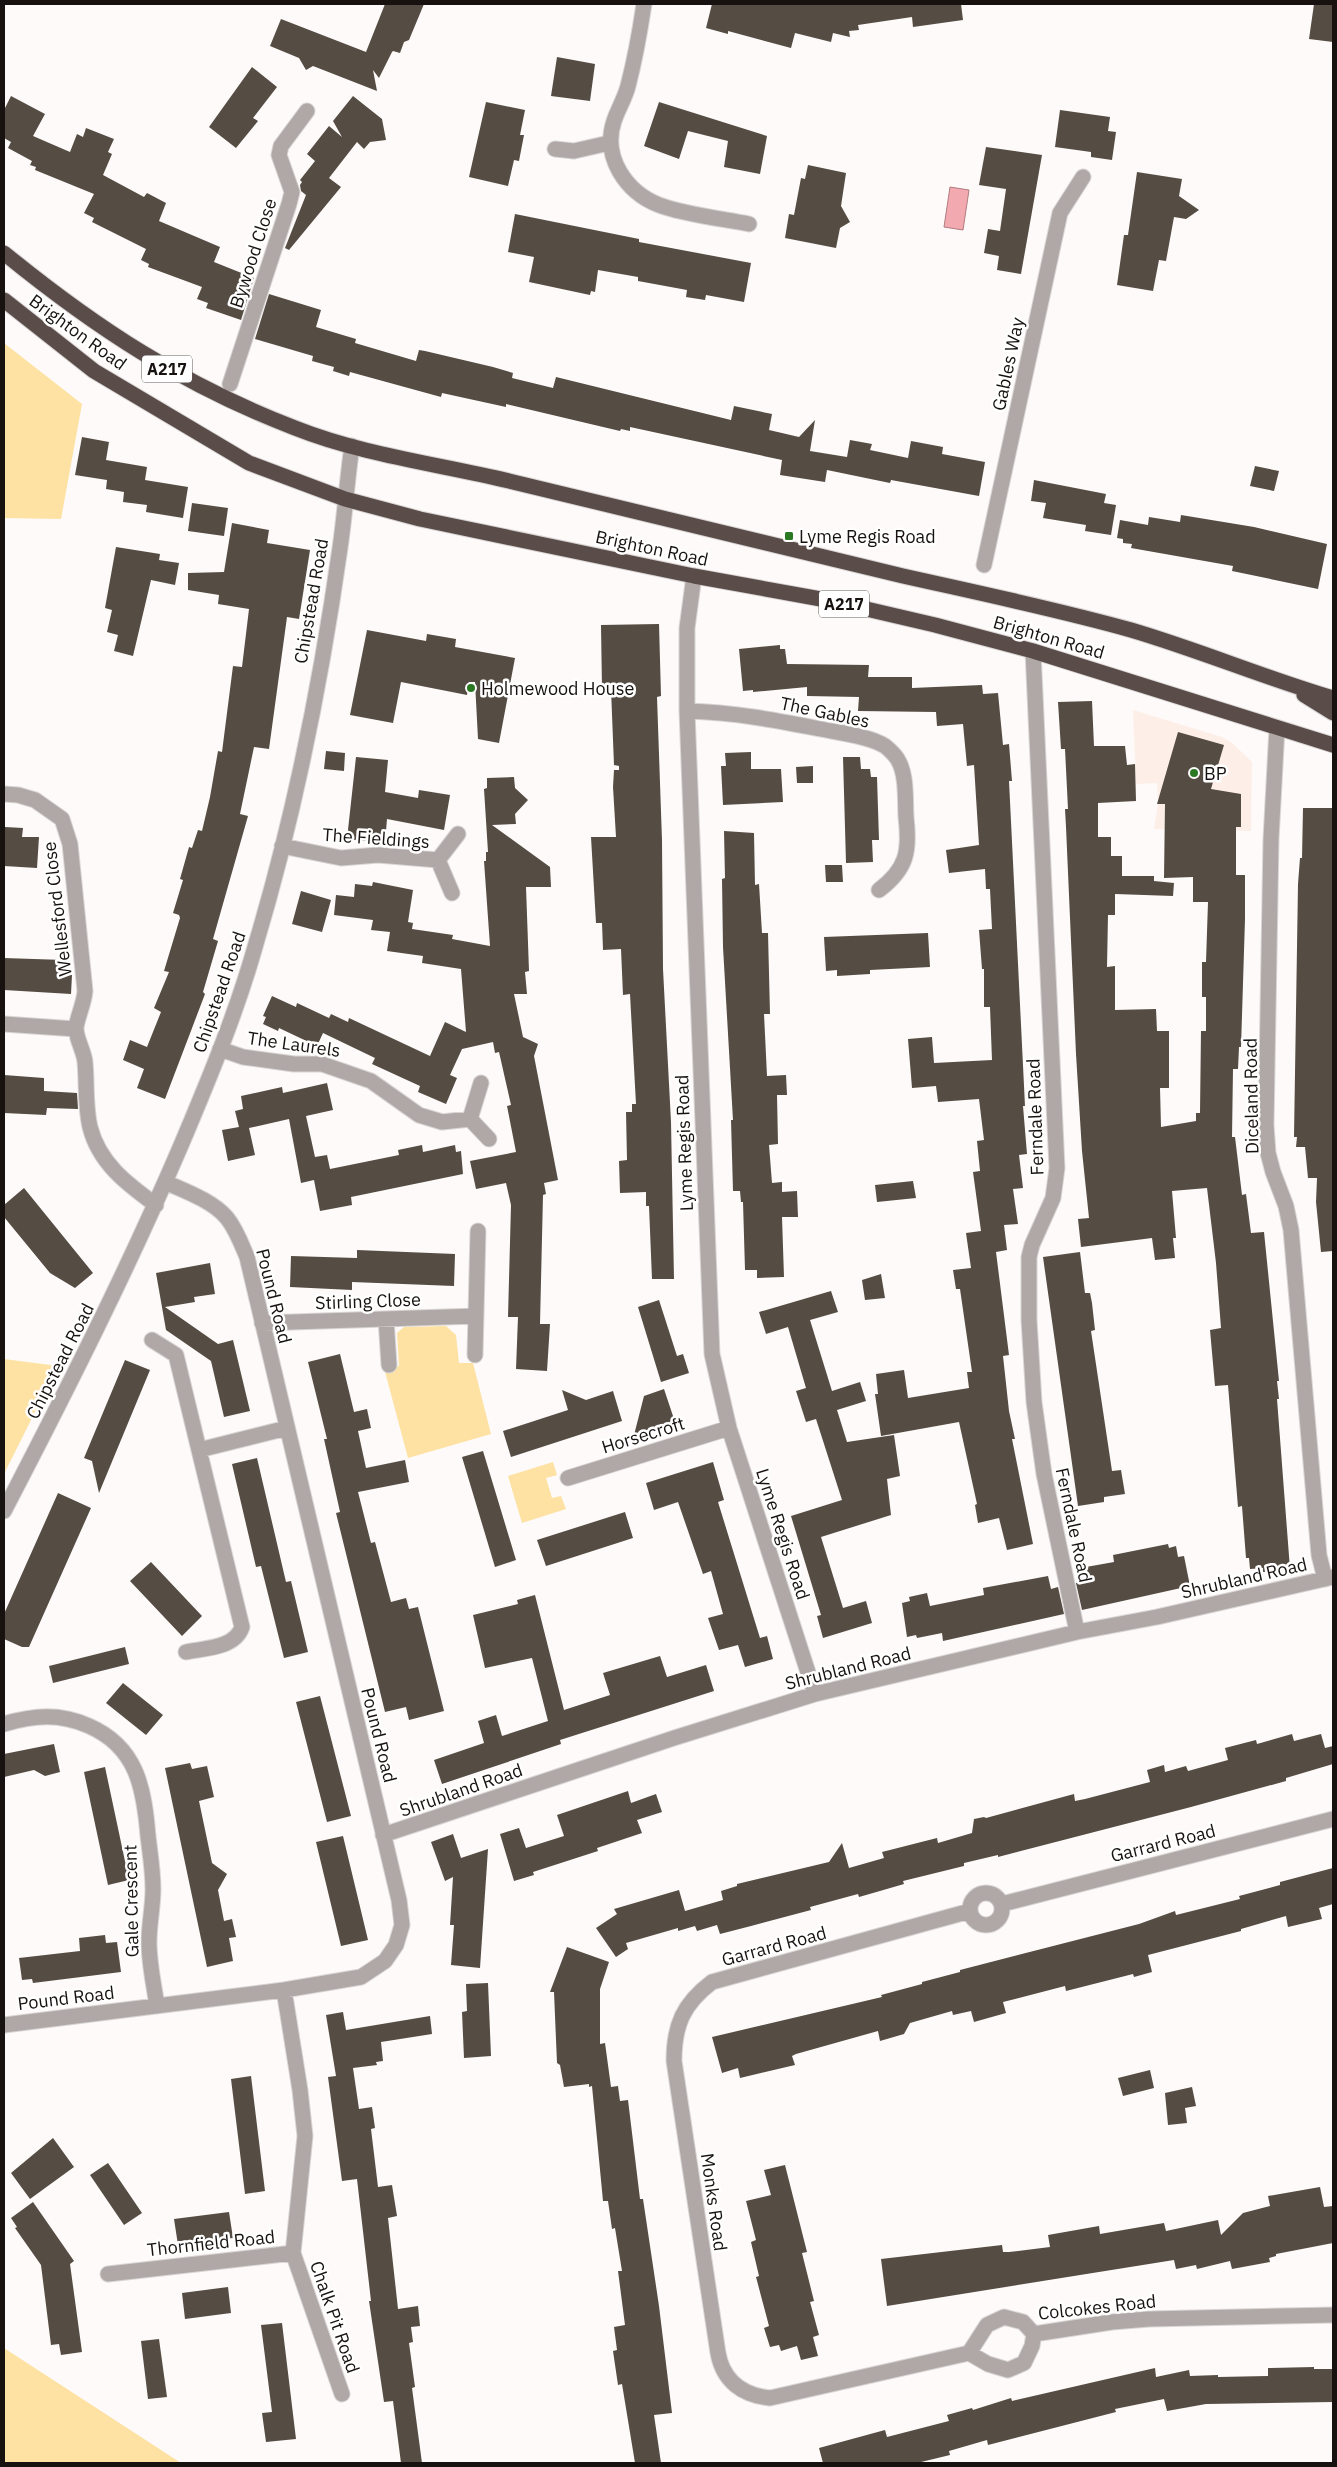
<svg xmlns="http://www.w3.org/2000/svg" width="1337" height="2467" viewBox="0 0 1337 2467" font-family="'IBM Plex Sans',sans-serif">
<rect width="100%" height="100%" fill="#fdfaf9"/>
<path fill="#fdefe8" d="M1133,710L1222,737L1231,742L1252,762L1251,831L1154,829L1158,803L1157,783L1136,784Z"/>
<path fill="#fee2a3" d="M4,343L82,404L61,519L4,518Z
M446,1326L456,1335L459,1363H473L491,1434L408,1458L384,1368L399,1366L397,1333L404,1327Z
M4,1359L58,1366L4,1474Z
M553,1462L557,1475L546,1478L552,1498L561,1496L566,1509L522,1523L508,1476Z
M4,2348L181,2463H4Z"/>
<path fill="#f3a9b0" stroke="#b17c80" d="M950,187L969,190L963,230L944,227Z"/>
<path fill="#554c43" d="M385,4H424L409,40L404,42L400,53L393,51L392,52L379,78L373,70L377,91L313,66L306,70L299,58L270,46L281,19L366,52Z
M712,4H961L963,20L913,27L912,17L858,25L859,30L849,31L850,37L833,33L831,42L795,33L791,48L728,31V34L706,28Z
M1314,4L1333,5V42L1309,39Z
M557,57L595,64L590,101L551,96Z
M252,67L277,87L253,118L258,121L236,148L209,127Z
M11,96L45,114L33,136L70,152L77,134L83,137L86,128L114,139L108,152L112,154L103,175L144,197L147,193L166,203L159,221L220,247L214,262L254,278L241,320L206,308L208,303L197,299L202,287L148,267L149,264L141,260L146,249L92,222L94,218L84,213L94,194L35,170L36,167L30,165L32,161L8,148L11,142L4,138V110Z
M353,96L382,119L386,140L370,142L364,149L357,142L329,178L341,187L289,250L285,248L306,195L301,191L300,185L302,182L300,180L315,161L307,154L329,126L342,137L333,121Z
M486,102L525,110L520,135H524L519,161L514,160L508,186L469,177Z
M659,102L767,136L760,174L724,167L728,141L688,131L679,159L644,146Z
M1060,110L1110,117L1108,131L1116,132L1112,160L1091,157V152L1055,147Z
M986,147L1042,155L1021,274L997,270L999,256L984,253L988,229L1000,231L1006,189L979,185Z
M808,165L846,173L841,206L850,222L840,228L836,248L785,238L789,214L794,215L801,178L805,179Z
M1137,172L1182,179L1179,196L1199,210L1186,219L1174,217L1166,261L1159,260L1153,291L1117,285L1124,235H1128Z
M515,214L639,239V242L751,263L744,302L706,295L705,300L686,297L687,290L638,281V277L598,270L595,292L591,291L590,295L529,282L534,257L508,252Z
M269,294L321,310L316,327L356,339L355,343L416,361L419,350L425,351L493,367L513,373L512,378L553,388L556,377L731,420L734,406L772,414L769,430L799,437L815,420L810,451L847,457L850,440L872,444L870,450L908,458L911,441L943,447L942,454L985,462L979,496L891,480L890,483L827,470L825,482L780,475L782,460L630,427V431L621,429L620,431L506,404V407L442,393L441,397L350,372L349,376L333,371L334,367L312,361L313,356L255,339Z
M82,437L109,442L106,460L147,467L145,480L188,487L183,518L146,512L147,505L123,502L124,492L106,489L107,480L75,475Z
M1255,466L1279,471L1274,491L1250,486Z
M1034,480L1106,494L1104,503L1116,505L1111,535L1085,531L1086,525L1043,518L1046,503L1031,501Z
M192,503L228,508L224,536L188,531Z
M1181,515L1254,527L1327,544L1318,589L1232,571L1233,566L1131,548L1132,544L1123,543V539L1117,538L1120,520L1148,525L1149,517L1180,522Z
M232,523L269,530L267,543L310,550L299,619L287,617L269,749L254,747L240,814L248,816L213,939L218,941L203,992L205,994L165,1099L137,1088L144,1069L123,1060L130,1040L147,1047L161,1012L154,1008L169,972L164,971L180,918L179,915L173,913L183,880L180,879L189,847L192,848L198,830L202,831L210,797L218,751L222,752L233,666L242,667L249,609L218,604L219,595L188,590V573L224,572Z
M116,547L160,554L159,560L179,563L175,585L151,580L133,656L114,651L118,635L107,632L112,610L105,608Z
M659,624L661,696L657,697L662,840L663,969L671,1122L674,1279H652L649,1206H646V1192L620,1193L619,1161L627,1160L626,1112H632V1104H636L630,994L623,995L621,949L603,950L602,923H596L591,837H616L613,787L614,770H619V766L614,765L611,689H602L601,625Z
M367,630L426,641L427,634L456,639L455,647L515,658L499,743L478,739L475,682H469L467,695L401,682L393,723L350,715Z
M780,645V649H785L787,664L869,665L868,677H912V688L982,685L983,694L998,693L1003,745L1009,744L1012,781H1009L1025,1106H1023L1027,1154L1019,1155L1023,1188L1013,1189L1018,1224L1004,1225L1007,1250L996,1252L1009,1355L1003,1356L1009,1411L1015,1439H1012L1033,1544L1007,1550L999,1518L978,1523L975,1505L977,1504L959,1422L881,1436L875,1394H878L876,1374L904,1370L908,1398L969,1388L967,1372H972L960,1289H956L953,1270L971,1268L966,1233L981,1231L973,1172L980,1171L977,1141L984,1140L979,1099L938,1102L936,1086L912,1088L908,1039L932,1037L934,1063L992,1060L990,1007H984V969H982L979,930L992,929L990,889H986L985,869L949,873L946,850L979,845L974,765L967,766L963,724L937,726L936,712L858,711L859,697L807,696V687L753,692V690L743,691L739,649Z
M1092,701L1094,746H1125L1127,765L1135,764L1136,801L1098,803V837H1111V856H1122V876H1154V881L1174,883L1173,896L1115,894V915H1108L1107,967L1115,966V1010L1156,1009L1157,1031H1169V1088H1160L1161,1127L1196,1121V1113H1200L1201,1031H1206V997H1202V962H1206L1208,902H1193V877L1164,878L1165,804H1157L1178,732L1224,745L1211,789L1241,794V827H1236V875H1245V919L1241,1047H1239L1238,1069H1233L1232,1137H1235L1242,1195L1246,1194L1251,1233L1264,1232L1279,1381H1277L1279,1399H1277L1290,1569L1263,1572V1568L1250,1569L1249,1558H1246L1242,1506L1238,1507L1228,1385L1215,1386L1210,1330L1221,1328L1216,1263L1207,1188L1172,1191L1176,1238H1173L1175,1258L1155,1260L1152,1238L1081,1247L1078,1219L1089,1218L1082,1151L1076,1054L1066,827L1065,809H1068L1065,749H1061L1058,702Z
M326,751L345,753L344,771L324,769Z
M751,752V769H781L783,802L723,805L721,766H726L725,753Z
M356,757L388,760L385,792L418,798L419,790L450,795L444,830L387,819L385,843L347,839Z
M843,757H860L861,769H870L871,777H877L879,840H872L873,862L846,863Z
M813,766V783H797L796,767Z
M514,777L515,788L528,800L515,814L516,824L492,825L550,867L551,887H526L529,971L525,972L527,994H514L523,1037L538,1044L534,1056L558,1180L544,1183L546,1194L543,1195L540,1324H550L547,1371L516,1369L518,1317H508L511,1205L506,1183L476,1189L470,1161L516,1152L507,1106L511,1105L499,1052L495,1053L493,1042L462,1049L450,1075L457,1078L446,1104L418,1092L420,1086L372,1064L375,1058L323,1033L317,1046L279,1028L278,1031L263,1024L266,1017L263,1016L272,996L296,1007L297,1003L329,1018L331,1014L348,1022L349,1018L430,1056L445,1022L466,1032L461,969L422,963L423,956L387,951L390,932L371,930L373,920L334,915L336,895L354,897L355,884L372,886L373,882L413,890L408,922L413,923L412,929L453,935L452,939L490,946L484,861H486V852H488L484,789L487,788V778Z
M1303,808H1333V1251L1321,1252L1316,1202L1317,1178H1308L1305,1147H1296L1297,1137H1294L1298,884L1300,858H1302Z
M5,827L23,828L22,837H39L37,868L4,866Z
M724,831L754,833L755,885L759,884L762,933H768L770,1014H764L767,1076L786,1075L787,1095H777L778,1144L769,1145L772,1183L782,1182V1192L797,1191L798,1217H782L784,1277L757,1278V1270H745L743,1202H741L740,1191H733L731,1120H733L723,947L722,879L725,878Z
M825,865H842L843,882H826Z
M301,891L331,900L322,932L292,924Z
M928,933L930,967L870,970V974L837,976V970L826,971L824,937Z
M4,958L64,960V975H72L71,994L4,990Z
M4,1075L44,1078V1091L77,1093L78,1109L47,1108L46,1115L4,1113Z
M327,1083L333,1110L306,1116L315,1157L327,1155L330,1169L399,1155L398,1150L422,1145L423,1152L455,1145L456,1152L461,1151L463,1174L351,1197L352,1205L320,1211L314,1180L301,1183L289,1119L249,1128L255,1155L228,1161L222,1130L239,1127L235,1111L243,1109L241,1096L282,1087L283,1093Z
M913,1181L916,1198L877,1202L875,1185Z
M24,1188L93,1273L75,1288L50,1273L4,1217V1205Z
M357,1250L455,1254L454,1286L352,1282V1290L290,1287L291,1256L357,1258Z
M1080,1252L1085,1293H1090L1092,1303L1095,1330L1091,1331L1112,1471L1121,1470L1125,1494L1104,1497V1502L1078,1506L1043,1257Z
M210,1263L215,1294L194,1297L195,1302L165,1307L218,1344L233,1340L250,1411L224,1417L211,1361L166,1330L156,1273Z
M881,1274L885,1298L865,1300L862,1280Z
M831,1291L838,1312L810,1320L832,1391L860,1382L866,1401L837,1410L847,1442L894,1435L900,1476L887,1479L891,1515L821,1537L843,1608L866,1601L872,1623L823,1638L817,1616L821,1615L791,1516L842,1500L816,1419L806,1422L796,1391L806,1388L788,1327L766,1334L759,1312Z
M659,1300L677,1356L683,1354L689,1373L661,1382L638,1307Z
M340,1354L354,1412L367,1409L371,1428L358,1431L366,1468L405,1460L409,1482L358,1492L371,1543L375,1542L391,1602L406,1598L409,1609L418,1607L444,1711L409,1720L406,1707L385,1712L336,1513L340,1512L324,1439H327L308,1362Z
M125,1360L150,1370L99,1493L92,1461L84,1458Z
M664,1389L676,1425L633,1439L644,1396Z
M562,1390L586,1400L613,1391L622,1421L511,1457L503,1431L568,1410Z
M483,1451L516,1560L495,1567L462,1457Z
M257,1458L286,1582L291,1581L308,1652L284,1658L261,1566L256,1567L232,1464Z
M713,1462L724,1500L718,1502L760,1638L767,1636L773,1659L745,1667L738,1645L719,1650L708,1618L723,1614L711,1571L703,1574L678,1502L654,1510L646,1483Z
M58,1493L91,1508L29,1647H22L4,1639V1614Z
M625,1512L633,1538L546,1566L537,1540Z
M1168,1544L1169,1548L1176,1546L1178,1557L1184,1556L1190,1586L1082,1610L1076,1583L1088,1580L1086,1567L1114,1562L1113,1555Z
M151,1562L202,1616L182,1636L130,1581Z
M1048,1576L1051,1589L1058,1587L1064,1614L943,1641L942,1633L917,1638L916,1635L907,1637L902,1603L910,1601L909,1597L927,1593L930,1606L984,1595L983,1588Z
M535,1595L564,1710L610,1695L603,1673L660,1656L667,1677L706,1665L714,1691L560,1740L561,1744L442,1784L434,1760L484,1743L478,1721L496,1715L502,1736L548,1721L532,1658L485,1668L473,1615L518,1604L517,1600Z
M125,1647L129,1664L53,1683L49,1666Z
M123,1683L163,1715L146,1735L106,1703Z
M320,1696L351,1816L327,1822L296,1702Z
M1292,1734L1294,1741L1321,1734L1325,1748L1333,1746V1764L1286,1778V1781L1191,1807L998,1857V1855L964,1863V1866L903,1881L904,1884L873,1893L859,1897L858,1894L810,1907L811,1910L751,1926L720,1934L717,1925L697,1931L695,1926L678,1931V1928L626,1943L628,1949L616,1957L596,1928L617,1914L614,1909L679,1890L685,1911L723,1900L721,1891L737,1886V1884L829,1862L842,1843L849,1868L884,1858L882,1852L937,1838L938,1843L972,1833L974,1819L984,1817L986,1818L1074,1794L1075,1801L1085,1799L1150,1782L1147,1770L1164,1765L1165,1772L1186,1766L1188,1771L1228,1760L1225,1748L1256,1740L1257,1744Z
M54,1744L60,1772L45,1776L34,1770L4,1777V1754Z
M190,1763L192,1769L207,1766L214,1797L199,1801L212,1863L227,1874L218,1890L224,1921L232,1919L236,1937L229,1938L233,1961L207,1967L165,1768Z
M105,1767L129,1880L108,1885L84,1772Z
M628,1791L631,1803L656,1794L662,1812L637,1820L642,1833L597,1848L598,1851L533,1872L534,1875L514,1881L500,1834L519,1828L526,1848L564,1836L557,1815Z
M453,1834L461,1858L488,1849L480,1968L451,1965L454,1925H450L453,1877L445,1881L431,1842Z
M343,1836L368,1940L341,1946L316,1842Z
M1333,1868V1904L1319,1908L1322,1919L1288,1927L1286,1916L1241,1929V1931L1148,1955L1152,1972L1134,1977L1133,1974L1066,1991L1065,1986L1003,2002L1006,2013L974,2022L971,2011L953,2015L952,2011L910,2023L904,2034L880,2041L878,2031L796,2054L792,2056L795,2065L740,2078L738,2068L722,2073L712,2037L882,1997L881,1995L922,1984V1982L960,1972V1970L1139,1924L1175,1911L1176,1915L1240,1899L1239,1896L1280,1885V1882Z
M105,1935L106,1943L117,1942L121,1972L33,1983L32,1979L22,1980L19,1958L80,1951L79,1938Z
M567,1947L609,1962L600,1989V2044L605,2043L611,2087L618,2086L620,2101L628,2100L640,2199H643L659,2306L672,2413L654,2415L661,2463H635L622,2384L618,2385L613,2351L617,2350L614,2327L625,2325L618,2271H622L615,2228L612,2229L608,2201H603L592,2086L589,2087V2084L564,2087L560,2065L557,2063L554,1992H550Z
M488,1983L491,2056L464,2058L462,2012L467,2011L466,1984Z
M343,2012L346,2030L430,2016L432,2034L381,2042L383,2061L376,2062L377,2065L353,2068L359,2109L372,2107L375,2128L371,2129L378,2187L392,2185L397,2216L388,2218L398,2309L418,2306L420,2326L411,2327L413,2342L409,2343L415,2387L412,2388L422,2463H401L393,2401L384,2402L369,2301H371L357,2179L342,2181L328,2077L336,2076L326,2015Z
M1150,2070L1154,2088L1123,2096L1118,2078Z
M251,2076L265,2191L245,2194L231,2079Z
M1192,2087L1196,2106L1185,2108L1187,2123L1168,2125L1165,2093Z
M53,2138L74,2167L30,2199L11,2173Z
M108,2163L142,2213L124,2225L90,2175Z
M785,2165L807,2252L802,2253L814,2301L810,2302L819,2335L813,2337L818,2356L801,2360L797,2346L781,2351L779,2345L770,2347L764,2328L769,2326L756,2277L759,2276L751,2242L756,2240L746,2201L771,2195L764,2170Z
M1320,2187L1324,2207L1333,2206V2243L1276,2254V2256L1269,2258L1270,2262L1232,2269L1230,2261L1197,2269L1196,2265L1176,2269L1174,2260L887,2306L881,2259L1002,2245L1003,2252H1009L1050,2247L1048,2235L1099,2226L1100,2234L1164,2223L1166,2231L1218,2220L1221,2235L1243,2213L1270,2206L1268,2196Z
M33,2202L74,2261L70,2264L82,2352L61,2355L59,2344L51,2345L41,2265L15,2228L17,2227L11,2218Z
M229,2212L233,2238L178,2245L174,2219Z
M228,2287L231,2313L185,2319L182,2293Z
M282,2323L296,2439L266,2442L262,2413L272,2412L261,2325Z
M159,2339L167,2397L148,2399L141,2341Z
M1314,2367V2369H1333V2402L1206,2404L1167,2411L1164,2399L1115,2409L1116,2412L988,2445L987,2440L949,2451L950,2455L917,2463H823L819,2448L885,2430L887,2437L949,2421L947,2415L972,2408L973,2410L1011,2398L1012,2401L1155,2368L1156,2377L1189,2370L1190,2376L1218,2375V2377L1268,2376V2368Z"/>
<g fill="none" stroke-linecap="round" stroke-linejoin="round">
<defs>
<path id="street" d="M644,4C640,31 635,59 628,86C625,98 618,109 614,121C602,157 626,192 659,205C682,214 723,219 749,224
M555,149L574,151L609,143
M230,384L289,204L292,192L279,155L281,146L307,111
M984,565L1060,213L1083,177
M694,576L687,628V711L712,1354L729,1428L815,1694
M1033,651L1057,1168L1053,1198L1032,1245L1029,1257V1320L1034,1402L1044,1474L1077,1632
M687,711C734,712 780,721 826,730C843,733 871,737 885,746C889,749 896,756 898,760C907,775 905,800 906,817C910,851 907,869 879,890
M1277,728L1271,839L1266,1125L1268,1153L1273,1172L1286,1206L1291,1230L1319,1555L1325,1579
M4,794L18,795L35,800L62,819L70,844L85,991C84,1004 77,1018 76,1028C76,1039 84,1051 85,1062C87,1083 85,1106 90,1127C99,1163 127,1184 156,1205
M282,846L341,858L378,855L438,860
M452,893L438,860L458,834
M4,1024L76,1029
M220,1049L243,1057L294,1064H322L371,1081L419,1115L442,1122L470,1119
M481,1083L470,1119L489,1139
M386,1319L389,1365
M262,1323L476,1316
M152,1340L176,1355L199,1450
M475,1355L478,1231
M568,1478L729,1428
M4,1511C67,1390 128,1269 182,1143C209,1079 236,1014 255,947C294,817 321,682 340,548C345,514 347,480 352,446
M186,1652C206,1648 235,1648 242,1627L199,1450L287,1428
M4,1724C34,1715 60,1713 89,1726C137,1747 144,1788 148,1836C150,1853 153,1871 153,1889C153,1907 149,1924 149,1942C149,1964 154,1985 157,2006
M383,1835L674,1738L815,1694L1077,1632L1157,1617L1333,1577
M970 1909a16 16 0 1 1 32 0a16 16 0 1 1-32 0Z
M1002,1904L1333,1819
M970,1911L712,1982C683,2004 674,2025 674,2061L718,2353C723,2381 742,2395 770,2398L969,2353L987,2325L1004,2317L1023,2322L1034,2334L1112,2322L1149,2319L1333,2315
M4,2025L284,1990L361,1977L385,1961L396,1945L402,1925L399,1900L247,1257C241,1243 236,1229 227,1218C213,1201 185,1191 165,1182
M293,2253L342,2394
M108,2274L293,2253L305,2136L300,2090L284,1990
M969,2353L988,2364L1008,2370L1024,2363L1032,2346L1034,2334"/>
<path id="highway" d="M4,253C96,328 183,385 295,428C363,455 438,464 509,481C640,513 771,545 903,576C979,593 1056,609 1131,630C1199,650 1265,678 1333,698
M4,300L94,371L249,463L345,499L420,519L694,576L832,601L935,625L1033,651L1333,745
M1304,695L1333,713"/>
</defs>
<use href="#street" stroke="#d8d5d4" stroke-width="17"/>
<use href="#highway" stroke="#d8d5d4" stroke-width="17"/>
<use href="#street" stroke="#afa8a6" stroke-width="15"/>
<use href="#highway" stroke="#5a4c49" stroke-width="15"/>
</g>
<g fill="#2a7821" stroke="#fff" stroke-width="2">
<rect x="784" y="531" width="10" height="10" rx="2.5"/>
<circle cx="471" cy="688" r="5"/>
<circle cx="1194" cy="773" r="5"/>
</g>
<g text-anchor="middle" dominant-baseline="central" stroke-width="5" stroke-linejoin="round" paint-order="stroke">
<g fill="#fff" stroke="#5d5958" stroke-width="1">
<rect x="142" y="355.5" width="50" height="27" rx="4"/>
<rect x="819" y="590.5" width="50" height="27" rx="4"/>
</g>
<g font-size="16" font-weight="bold" fill="#171210">
<text x="167" y="369">A217</text>
<text x="844" y="604">A217</text>
</g>
<g font-size="18" fill="#171210" stroke="#fff">
<text transform="translate(253 253) rotate(-72)">Bywood Close</text>
<text transform="translate(78 332) rotate(36)">Brighton Road</text>
<text transform="translate(1008 364) rotate(-78)">Gables Way</text>
<text transform="translate(652 548) rotate(12)">Brighton Road</text>
<text transform="translate(311 601) rotate(-80)">Chipstead Road</text>
<text transform="translate(1049 637) rotate(16)">Brighton Road</text>
<text transform="translate(825 712) rotate(12)">The Gables</text>
<text transform="translate(376 838) rotate(4)">The Fieldings</text>
<text transform="translate(57 909) rotate(-97)">Wellesford Close</text>
<text transform="translate(219 992) rotate(-71)">Chipstead Road</text>
<text transform="translate(294 1044) rotate(8)">The Laurels</text>
<text transform="translate(1251 1096) rotate(-91)">Diceland Road</text>
<text transform="translate(1035 1117) rotate(-92)">Ferndale Road</text>
<text transform="translate(684 1143) rotate(-92)">Lyme Regis Road</text>
<text transform="translate(274 1296) rotate(76)">Pound Road</text>
<text transform="translate(368 1301) rotate(-2)">Stirling Close</text>
<text transform="translate(60 1361) rotate(-63)">Chipstead Road</text>
<text transform="translate(643 1435) rotate(-17)">Horsecroft</text>
<text transform="translate(1074 1525) rotate(78)">Ferndale Road</text>
<text transform="translate(783 1534) rotate(72)">Lyme Regis Road</text>
<text transform="translate(1244 1578) rotate(-13)">Shrubland Road</text>
<text transform="translate(848 1668) rotate(-14)">Shrubland Road</text>
<text transform="translate(379 1735) rotate(76)">Pound Road</text>
<text transform="translate(461 1790) rotate(-19)">Shrubland Road</text>
<text transform="translate(1163 1843) rotate(-14)">Garrard Road</text>
<text transform="translate(131 1901) rotate(-91)">Gale Crescent</text>
<text transform="translate(774 1946) rotate(-15)">Garrard Road</text>
<text transform="translate(66 1998) rotate(-7)">Pound Road</text>
<text transform="translate(714 2202) rotate(82)">Monks Road</text>
<text transform="translate(211 2243) rotate(-6)">Thornfield Road</text>
<text transform="translate(1097 2307) rotate(-6)">Colcokes Road</text>
<text transform="translate(335 2317) rotate(71)">Chalk Pit Road</text>
</g>
<g font-size="18" fill="#171210" stroke="#fff" text-anchor="start">
<text x="799" y="536">Lyme Regis Road</text>
<text x="481" y="688">Holmewood House</text>
<text x="1204" y="773">BP</text>
</g>
</g>
<rect width="1337" height="2467" fill="none" stroke="#171210" stroke-width="10"/>
</svg>
